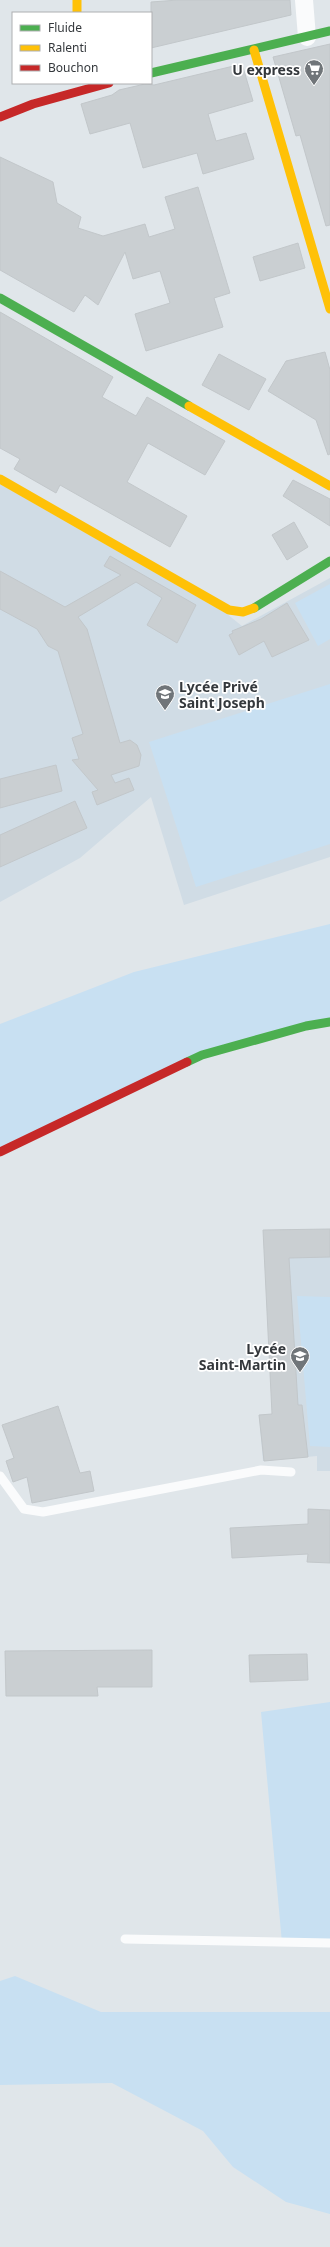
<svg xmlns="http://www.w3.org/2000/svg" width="330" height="2247" viewBox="0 0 330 2247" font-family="'Noto Sans',sans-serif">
<rect width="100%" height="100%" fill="#e0e6ea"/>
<path fill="#d0dce5" d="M0,484L227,614L242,626L330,578V857L184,905L151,797L80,858L0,902Z
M330,1229V1471H317V1456L263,1461L259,1415L278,1414L272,1407L263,1230Z"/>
<path fill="#c8e0f2" d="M330,584V639L318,646L295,603Z
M330,684V844L196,887L149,742Z
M330,924V1022L202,1055L0,1152V1024L134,972Z
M297,1296L330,1297V1447L310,1446Z
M330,1702V1943H282L261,1712Z
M15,1976L101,2012H330V2214L286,2202L233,2167L203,2131L112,2083L0,2085V1981Z"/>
<path fill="#cacfd2" stroke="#c2c7ca" d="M178,0H290L291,15L151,48V2Z
M330,44V225L326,226L300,135L296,136L273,57Z
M242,64L253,101L208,114L216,141L246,133L254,159L203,174L197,153L143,168L130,123L90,134L81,104L112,95L119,90L145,84L154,85Z
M0,157L53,182L57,203L81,217L78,228L103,236L145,224L149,237L175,229L165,197L198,187L230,293L214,298L223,327L146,351L135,314L170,303L160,271L133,279L125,252L98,305L85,295L74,312L0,270Z
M298,243L305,268L260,281L253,257Z
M0,312L113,377L102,397L136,416L147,397L225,441L205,475L148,443L127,482L187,516L170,547L60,485L56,493L14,469L20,459L0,448Z
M325,352L330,370V454L328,455L316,420L268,391L286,361Z
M219,354L266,379L249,410L202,385Z
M293,480L330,499V526L283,496Z
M294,522L308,547L287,560L272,535Z
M110,556L196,605L177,643L147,625L162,598L136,582L78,617L87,629L120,743L130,740L137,745L141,755L139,766L111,775L115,783L129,778L134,790L97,805L92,792L98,790L72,760L79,759L72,738L83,734L58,651L48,646L37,629L0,609V571L65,607L121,575L104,566Z
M287,603L309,640L272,657L264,641L239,655L229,635L233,633L232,631L261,619Z
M56,765L62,791L0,808V779Z
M75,801L87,828L0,867V835Z
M330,1229V1257L289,1258L298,1405H302L308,1457L264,1461L259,1415L272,1414L263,1230Z
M58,1406L80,1473L90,1471L94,1491L32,1503L27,1477L13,1482L6,1461L14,1458L2,1425Z
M308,1509L330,1510V1563L307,1562L308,1554L232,1558L230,1528L308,1524Z
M152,1650V1687H97L98,1696H6L5,1651Z
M307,1654L308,1680L250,1682L249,1655Z"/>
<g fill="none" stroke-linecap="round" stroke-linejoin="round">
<path stroke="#fafbfc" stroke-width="9" d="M0,1476L24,1509L43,1512L261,1470L291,1472
M125,1939L330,1943"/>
<path stroke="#fafbfc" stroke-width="18" d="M304,0L307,37"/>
<path stroke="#4caf50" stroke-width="9" d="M151,73L330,31
M0,298L189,406
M254,608L330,561
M187,1062L202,1055L306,1026L330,1022"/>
<path stroke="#ffc107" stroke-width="9" d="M77,0V13
M254,50L330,309
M189,406L330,486
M0,479L229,610L243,612L254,608"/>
<path stroke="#c62828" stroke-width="9" d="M0,117L33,104L109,83
M0,1152L187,1062"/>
</g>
<defs>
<symbol id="supermarket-pin" viewBox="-11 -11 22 30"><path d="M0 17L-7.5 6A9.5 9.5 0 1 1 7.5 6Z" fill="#707579" stroke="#fff"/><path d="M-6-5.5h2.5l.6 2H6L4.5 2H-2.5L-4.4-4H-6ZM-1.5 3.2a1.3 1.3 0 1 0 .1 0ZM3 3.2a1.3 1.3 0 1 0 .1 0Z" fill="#fff"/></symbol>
<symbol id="school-pin" viewBox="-11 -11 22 30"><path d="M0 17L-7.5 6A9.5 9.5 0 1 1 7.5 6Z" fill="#707579" stroke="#fff"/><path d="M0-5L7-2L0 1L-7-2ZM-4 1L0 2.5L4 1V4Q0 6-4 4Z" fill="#fff"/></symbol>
</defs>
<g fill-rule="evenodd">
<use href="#supermarket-pin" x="303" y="58" width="22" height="30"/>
<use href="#school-pin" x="154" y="683" width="22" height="30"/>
<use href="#school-pin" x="289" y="1345" width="22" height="30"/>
</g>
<g text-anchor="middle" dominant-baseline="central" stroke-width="3.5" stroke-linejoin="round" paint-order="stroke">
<g font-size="14" font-weight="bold" fill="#34383c" stroke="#fff" text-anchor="end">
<text x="300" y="69">U express</text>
<text x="179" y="686" text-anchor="start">Lycée Privé<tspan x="179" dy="16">Saint Joseph</tspan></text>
<text x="286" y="1348">Lycée<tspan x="286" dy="16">Saint-Martin</tspan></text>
</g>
</g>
<rect x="12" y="12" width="140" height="72" fill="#ffffff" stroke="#aeafb1"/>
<rect x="20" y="25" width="20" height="6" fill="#4caf50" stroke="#aeafb1"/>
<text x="48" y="32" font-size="12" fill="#34383c">Fluide</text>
<rect x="20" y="45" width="20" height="6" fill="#ffc107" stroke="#aeafb1"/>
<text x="48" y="52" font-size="12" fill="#34383c">Ralenti</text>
<rect x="20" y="65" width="20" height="6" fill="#c62828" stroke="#aeafb1"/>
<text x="48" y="72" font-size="12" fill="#34383c">Bouchon</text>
</svg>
